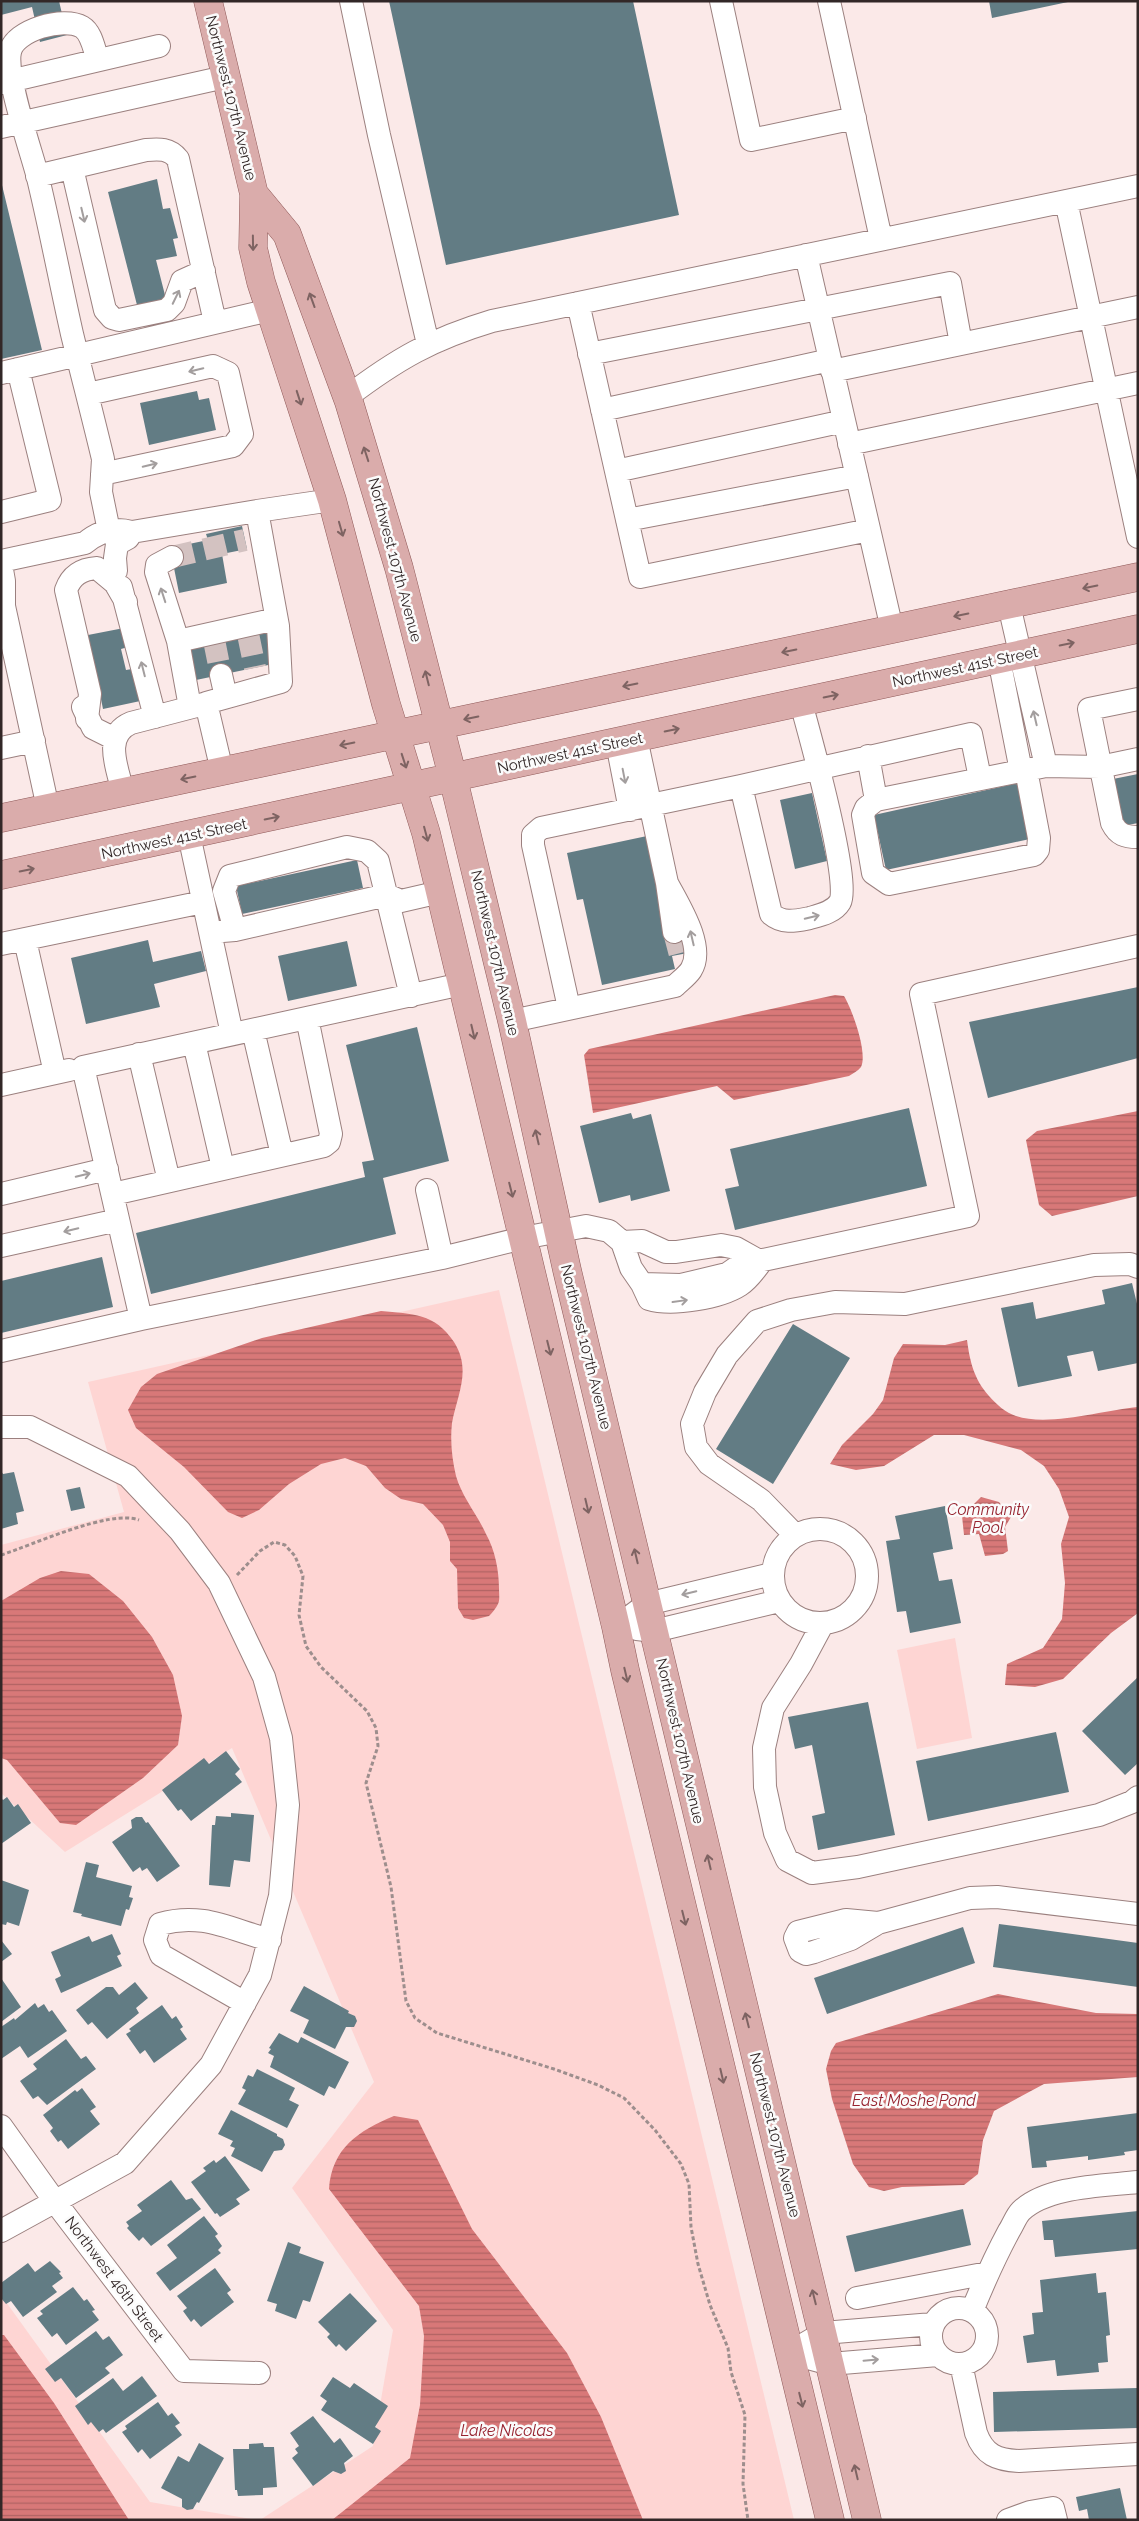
<svg xmlns="http://www.w3.org/2000/svg" width="1139" height="2521" viewBox="0 0 1139 2521" font-family="Raleway,sans-serif">
<defs>
<pattern id="water-rules" width="6" height="5" patternUnits="userSpaceOnUse" patternTransform="scale(1.25)"><rect width="6" height="5" fill="#d87878"/><path d="M0 2.5h6" fill="none" stroke="#b06262"/></pattern>
</defs>
<rect width="100%" height="100%" fill="#fbe9e8"/>
<path fill="#fed5d3" d="M499,1290L794,2520H260L373,2446L393,2330L292,2188L374,2082L232,1748L65,1852L1,1793V1545L124,1512L88,1382Z
M955,1638L972,1738L917,1749L897,1650Z
M1,2295L150,2502L257,2520H1Z"/>
<path fill="url(#water-rules)" d="M835,995L844,996C852,1009 868,1053 861,1067C858,1071 853,1073 849,1076L734,1100L717,1086L593,1113L584,1055L589,1049Z
M1138,1111V1196L1052,1216L1039,1205L1026,1140L1037,1131Z
M381,1311C412,1314 435,1313 454,1342C472,1370 457,1395 452,1423C450,1441 452,1459 456,1476C462,1497 477,1514 486,1534C495,1550 499,1570 499,1589C499,1594 500,1600 498,1604C496,1608 492,1613 489,1616L473,1620L464,1618L458,1608L457,1569L450,1561V1542L443,1525L423,1504L401,1499L385,1488L366,1466L345,1458L321,1464L289,1484L259,1510L242,1518L228,1512L184,1467L136,1428L128,1410L141,1387L157,1374L262,1338Z
M967,1340C970,1362 974,1379 989,1396C996,1404 1006,1413 1016,1416C1049,1427 1104,1410 1138,1407V1613L1111,1633L1063,1679L1035,1687L1005,1685L1007,1664L1043,1648L1062,1619L1065,1583L1061,1544L1069,1517L1059,1489L1044,1466L1021,1450L964,1435H934L884,1466L856,1470L830,1464L842,1445L873,1414L883,1400L894,1358L903,1344L945,1345Z
M981,1497L999,1502L1011,1517L1005,1527L1008,1551L1003,1554L985,1556L979,1534L964,1535L962,1516Z
M61,1571L89,1574L123,1601L152,1637L173,1675L182,1716L178,1745L143,1778L76,1825L60,1823L7,1760L1,1758V1601L40,1578Z
M998,1994L1096,2013L1138,2014V2077L1044,2084L994,2111L983,2140L978,2174L964,2185L902,2187L884,2191L869,2187L853,2164L832,2099L826,2069L831,2051L836,2043Z
M394,2116L418,2120L472,2229L567,2353L601,2417L643,2520H332L410,2458L420,2405L424,2336L419,2306L329,2189C332,2148 358,2131 394,2116Z
M1,2335H4L54,2403L129,2520H1Z"/>
<path fill="#627c84" d="M1,1H59L67,35L40,42L32,7L1,15Z
M389,1H633L679,215L446,265Z
M989,1H1068V2L992,18Z
M157,179L163,209L170,208L178,238L173,239L177,256L156,260L166,299L137,305L108,192Z
M1,181L42,350L1,359Z
M197,391L199,400L209,398L216,430L149,445L140,403Z
M242,526L247,549L222,554L227,583L179,593L170,548L208,540L206,534Z
M124,628L128,647L121,649L126,670L138,668L145,700L103,709L88,635Z
M266,630L273,664L196,680L189,646Z
M1138,774V823L1123,826L1113,779Z
M1018,783L1030,839L886,870L874,815Z
M812,793L827,861L795,869L780,800Z
M647,836L683,931L688,953L672,956L675,969L602,985L583,899L577,900L567,853Z
M357,860L363,888L242,914L236,886Z
M148,940L153,962L201,951L206,971L154,984L160,1007L86,1024L71,958Z
M347,941L357,986L288,1001L278,956Z
M1138,987V1058L988,1098L969,1022Z
M417,1027L449,1161L383,1178L396,1234L151,1294L136,1233L365,1177L362,1162L374,1160L346,1045Z
M909,1108L927,1186L735,1230L725,1189L739,1186L730,1149Z
M631,1113L633,1119L651,1114L670,1191L631,1201L630,1195L599,1203L580,1126Z
M102,1257L113,1307L1,1333V1281Z
M1132,1283L1138,1308V1363L1098,1371L1093,1351L1067,1356L1072,1376L1018,1387L1001,1308L1033,1302L1036,1319L1105,1304L1102,1290Z
M793,1324L850,1358L773,1484L716,1449Z
M1,1471L3,1474L14,1472L24,1511L16,1513L18,1524L1,1529Z
M80,1487L85,1508L71,1511L66,1490Z
M945,1506L953,1549L933,1553L939,1581L952,1579L961,1623L910,1633L906,1611L897,1612L886,1541L900,1539L895,1516Z
M1138,1677V1763L1125,1775L1082,1731Z
M868,1702L895,1835L818,1850L812,1816L825,1813L812,1745L795,1749L788,1717Z
M1056,1732L1069,1792L928,1821L916,1761Z
M226,1751L240,1769L235,1774L242,1782L191,1821L181,1809L178,1811L162,1790L204,1758L209,1764Z
M7,1797L14,1807L18,1804L31,1823L1,1844V1798L3,1800Z
M231,1813L254,1815L250,1862L234,1860L230,1887L209,1885L212,1825H215L216,1816L231,1817Z
M136,1817H142L146,1823L148,1822L180,1866L157,1882L147,1868L142,1871L140,1867L133,1872L112,1842L132,1828L131,1820Z
M86,1862L99,1865L96,1877L132,1886L129,1897L133,1898L129,1910L126,1909L121,1926L81,1916L82,1914L73,1912Z
M1,1880L29,1890L19,1926L7,1922L6,1925L1,1924Z
M999,1924L1138,1943V1987L993,1967Z
M963,1927L975,1963L827,2014L814,1978Z
M112,1934L121,1954L117,1956L122,1966L61,1993L55,1979L61,1976L51,1952L89,1936L92,1942Z
M1,1940L12,1954L1,1962Z
M1,1978L21,2007L1,2022Z
M135,1982L148,1998L136,2008L139,2013L107,2039L92,2022L88,2025L76,2010L106,1987H113L119,1995Z
M304,1986L349,2011L348,2013L355,2016L357,2021L354,2027H346L335,2049L303,2033L309,2020L290,2011Z
M35,2003L38,2008L44,2004L49,2012L52,2010L67,2031L28,2058L20,2046L1,2059V2027L14,2018L15,2020Z
M162,2005L172,2019L176,2016L183,2027L180,2029L187,2039L154,2063L145,2050L140,2054L126,2034L131,2031L129,2029Z
M279,2033L298,2043L301,2037L349,2062L335,2089L329,2086L324,2096L270,2067L274,2056L268,2053L271,2049L269,2048Z
M66,2039L81,2059L86,2056L96,2069L47,2105L38,2096L33,2099L20,2081L37,2069L33,2064Z
M257,2069L295,2088L289,2100L299,2105L287,2128L238,2104L246,2090L242,2088L248,2075L253,2077Z
M82,2088L96,2107L90,2111L100,2124L68,2149L61,2140L58,2142L50,2131L53,2128L43,2115L75,2090L77,2092Z
M231,2110L277,2134V2136L283,2139L285,2145L282,2150L274,2151L262,2172L231,2156L235,2148L230,2146L233,2141L218,2134Z
M1138,2113V2150L1124,2152L1125,2155L1088,2160V2156L1046,2161L1047,2167L1032,2168L1027,2127Z
M225,2156L250,2190L236,2199L240,2204L220,2217L217,2213L215,2214L191,2182L206,2171L203,2168L214,2160L216,2163Z
M171,2180L186,2200L192,2198L201,2209L151,2246L143,2237L139,2241L127,2228L129,2226L126,2222L142,2211L137,2205Z
M963,2209L971,2245L855,2272L846,2236Z
M1138,2211V2249L1055,2257L1053,2240H1044L1042,2221Z
M204,2216L218,2234L215,2236L222,2246L218,2250L221,2253L170,2291L156,2273L177,2258L167,2245Z
M288,2242L301,2247L299,2253L324,2262L310,2302L303,2300L296,2319L275,2311L277,2304L267,2301Z
M50,2261L61,2272L59,2273L63,2278L52,2286L57,2292L23,2317L11,2301L6,2304L1,2298V2283L28,2263L35,2272Z
M215,2268L231,2290L227,2293L234,2302L201,2327L194,2319L191,2322L183,2311L187,2308L177,2296Z
M1096,2273L1098,2293L1106,2292L1110,2335L1106,2336L1108,2362L1098,2363L1099,2372L1057,2376L1055,2360L1027,2363L1023,2336L1034,2334L1032,2313L1043,2312L1040,2280Z
M73,2287L84,2301L87,2299L95,2310L92,2311L99,2320L66,2345L57,2333L52,2337L37,2318L43,2314L40,2311Z
M350,2293L377,2321L346,2351L339,2344L336,2347L327,2337L330,2334L318,2322Z
M96,2331L103,2340L109,2336L123,2355L105,2368L110,2373L76,2398L61,2378L55,2382L45,2369Z
M142,2376L157,2396L106,2433L103,2429L99,2432L91,2422L88,2425L75,2406L113,2378L123,2391Z
M333,2377L350,2388L354,2383L388,2406L375,2427L381,2431L373,2444L321,2410L327,2401L320,2396Z
M1137,2388L1138,2428L994,2432L993,2392Z
M158,2402L168,2416L172,2413L180,2423L175,2426L182,2435L150,2459L142,2449L138,2453L122,2432L127,2429L125,2426Z
M313,2416L334,2443L340,2438L353,2456L344,2463L346,2471L341,2474L333,2471L313,2486L292,2458L298,2453L295,2449L299,2446L290,2433Z
M199,2443L224,2458L199,2503L197,2502L193,2509L187,2510L182,2507V2499L161,2488L178,2456L189,2462Z
M263,2443L264,2447H274L277,2487L263,2488V2495L238,2496L237,2490H235L233,2449H249V2444Z
M1120,2488L1127,2520H1089L1087,2509L1079,2511L1076,2497Z"/>
<g fill="none" stroke-linecap="round" stroke-linejoin="round">
<path stroke="#d3c2c1" stroke-width="22" stroke-dasharray="22 11" stroke-linecap="butt" d="M172,557L245,540
M248,634L255,668
M214,640L221,675
M674,932L680,955"/>
<defs>
<path id="minor" d="M351,1L379,135L428,344
M721,1L751,140L855,118
M829,1L881,239
M98,60C94,50 92,33 82,27C64,16 14,30 10,52C5,75 30,148 37,174C50,227 60,281 72,334C82,375 93,417 103,459L101,492L109,531
M1,83L159,46
M1,127L225,77
M72,168L105,310L112,318L119,320L167,310L174,303L182,281L204,271
M37,176L146,150C159,149 169,148 178,159L215,322
M1066,201L1138,537
M806,255L892,629
M578,303L640,577L869,530
M589,354L950,283L961,344
M832,371L1138,307
M1,373L270,310
M88,394L213,366L228,373L242,434L233,446L102,474
M347,397C397,359 432,339 492,321L1138,186
M602,410L830,360
M849,444L1138,383
M616,471L844,421
M1,512L50,500L18,369
M627,520L857,476
M172,557L157,565L156,572L178,641
M1,561L85,543C99,531 114,527 132,532L257,511
M1,564L4,581V606L48,808
M116,571L115,558L117,544L128,538L132,532
M121,587L155,717
M1009,605L1046,766
M999,659L1021,771
M221,675L226,697
M1138,699L1089,709L1112,823C1118,835 1125,837 1138,837
M83,707L93,728L115,739
M190,707L178,641L276,619
M87,719L90,694L66,590C71,576 81,569 97,568L115,583L126,602
M636,738L667,883L674,932
M617,743L630,810
M1,748L34,741
M868,756L876,800L866,808L863,815L873,873L889,884L1034,855L1038,850L1039,838L1026,770
M222,771L206,703L281,682L278,626L257,511L332,500
M741,786L771,914C783,924 795,921 810,918C821,915 834,912 840,902C851,882 809,732 801,703
M123,792C118,770 102,735 131,723L204,704
M876,800L1046,766L1100,767L1138,759
M189,835L232,1034
M235,930L224,891L230,876L347,847L367,851L378,861L411,996
M210,932L235,930L387,895L401,901L440,892
M25,940L55,1073
M1,944L203,902
M569,1008L533,845V835L541,828L741,786L971,734L980,778
M512,1021L675,986C680,981 687,976 691,970C706,947 678,904 667,883
M253,1030L282,1155
M194,1043L223,1168
M139,1054L169,1181
M1,1085L69,1070
M427,1190L442,1258
M1,1194L107,1169
M113,1194L324,1146L329,1142L331,1134L307,1018
M622,1242L642,1241L666,1252H676L721,1245L736,1248L761,1262
M1,1246L118,1220
M642,1284L681,1285L727,1274L740,1265L968,1216L921,994L1138,946
M141,1319L83,1067L462,984
M1,1351L141,1319L442,1258L523,1238L586,1226L609,1231L622,1242L631,1268L642,1284L649,1299C672,1306 720,1298 740,1285C749,1279 755,1270 761,1262
M1,1427H30L128,1476L180,1531L219,1583L264,1677L281,1738L288,1805L280,1896L260,1975L211,2065L125,2163L1,2231
M773 1576a47 47 0 1 1 94 0a47 47 0 1 1-94 0Z
M795,1535L761,1500L709,1464L696,1447L692,1424L705,1392L727,1355L757,1321L791,1310L835,1302L905,1304L1094,1265L1130,1264L1138,1267
M823,1623L801,1664L773,1708L764,1748L765,1787L775,1833L787,1860L812,1873L858,1867L1099,1815L1132,1802L1138,1797
M616,1627L647,1604L772,1574
M637,1629L654,1631L779,1601
M878,1923L846,1920L798,1932L795,1938L800,1951L806,1954L814,1952L851,1939L878,1923L970,1898L997,1897L1138,1914
M245,2003L161,1955L155,1940L160,1924C202,1912 229,1929 270,1940
M1,2126L56,2203L184,2371L259,2373
M857,2298L988,2273
M931 2336a28 28 0 1 1 56 0a28 28 0 1 1-56 0Z
M972,2311C983,2284 995,2257 1009,2231C1013,2225 1016,2216 1021,2211C1047,2186 1103,2186 1138,2182
M789,2353L830,2364L938,2355
M789,2353L823,2333L933,2324
M961,2364L976,2433C984,2455 997,2460 1019,2461L1138,2454
M1008,2520L1030,2512L1053,2508L1056,2520"/>
<path id="major" d="M208,1L254,194L253,248L261,282L332,500L386,704L426,833L616,1627L625,1670L830,2520
M254,194L287,234L349,402L399,568L453,778L512,1021L567,1270L867,2520
M1,818L1138,577
M1,875L1138,629"/>
</defs>
<use href="#minor" stroke="#9b807f" stroke-width="24"/>
<use href="#major" stroke="#8f5958" stroke-width="29"/>
<path stroke="#9d8e8d" stroke-width="3" stroke-dasharray="4 2.5" stroke-linecap="butt" d="M1,1555C33,1545 109,1509 139,1520
M237,1575L260,1551L274,1542L285,1545L295,1556L303,1576L299,1615L306,1646L321,1667L367,1711L376,1728L378,1746L366,1783L391,1887L406,2001L415,2018L437,2033L554,2069L598,2085L624,2098L655,2130L681,2164L689,2184L691,2227L698,2264L710,2305L728,2348L731,2372L745,2415L743,2484L748,2520"/>
<use href="#minor" stroke="#fff" stroke-width="22"/>
<use href="#major" stroke="#daacab" stroke-width="28"/>
</g>
<defs><path id="oneway-shaft" d="M-6 0H5M1.5-3L5.5 0L1.5 3" fill="none" stroke-width="1.6" stroke-linecap="round" stroke-linejoin="round" transform="scale(1.25)"/></defs>
<g stroke="#a39e9e">
<use href="#oneway-shaft" transform="translate(83 215) rotate(77)"/>
<use href="#oneway-shaft" transform="translate(176 297) rotate(-64)"/>
<use href="#oneway-shaft" transform="translate(196 370) rotate(167)"/>
<use href="#oneway-shaft" transform="translate(150 465) rotate(-13)"/>
<use href="#oneway-shaft" transform="translate(163 595) rotate(-108)"/>
<use href="#oneway-shaft" transform="translate(143 669) rotate(-104)"/>
<use href="#oneway-shaft" transform="translate(1035 718) rotate(-103)"/>
<use href="#oneway-shaft" transform="translate(624 776) rotate(79)"/>
<use href="#oneway-shaft" transform="translate(812 917) rotate(-14)"/>
<use href="#oneway-shaft" transform="translate(692 938) rotate(-103)"/>
<use href="#oneway-shaft" transform="translate(83 1175) rotate(-14)"/>
<use href="#oneway-shaft" transform="translate(71 1230) rotate(167)"/>
<use href="#oneway-shaft" transform="translate(680 1301) rotate(-8)"/>
<use href="#oneway-shaft" transform="translate(689 1593) rotate(167)"/>
<use href="#oneway-shaft" transform="translate(871 2360) rotate(-5)"/>
</g>
<g stroke="#7e6362">
<use href="#oneway-shaft" transform="translate(253 243) rotate(89)"/>
<use href="#oneway-shaft" transform="translate(312 300) rotate(-110)"/>
<use href="#oneway-shaft" transform="translate(299 398) rotate(72)"/>
<use href="#oneway-shaft" transform="translate(366 454) rotate(-108)"/>
<use href="#oneway-shaft" transform="translate(341 529) rotate(74)"/>
<use href="#oneway-shaft" transform="translate(1090 587) rotate(168)"/>
<use href="#oneway-shaft" transform="translate(961 615) rotate(168)"/>
<use href="#oneway-shaft" transform="translate(1067 644) rotate(-12)"/>
<use href="#oneway-shaft" transform="translate(789 651) rotate(168)"/>
<use href="#oneway-shaft" transform="translate(427 678) rotate(-104)"/>
<use href="#oneway-shaft" transform="translate(630 685) rotate(168)"/>
<use href="#oneway-shaft" transform="translate(831 696) rotate(-12)"/>
<use href="#oneway-shaft" transform="translate(471 718) rotate(168)"/>
<use href="#oneway-shaft" transform="translate(672 730) rotate(-12)"/>
<use href="#oneway-shaft" transform="translate(347 744) rotate(168)"/>
<use href="#oneway-shaft" transform="translate(404 761) rotate(72)"/>
<use href="#oneway-shaft" transform="translate(188 778) rotate(168)"/>
<use href="#oneway-shaft" transform="translate(272 818) rotate(-12)"/>
<use href="#oneway-shaft" transform="translate(426 834) rotate(75)"/>
<use href="#oneway-shaft" transform="translate(27 870) rotate(-12)"/>
<use href="#oneway-shaft" transform="translate(473 1032) rotate(77)"/>
<use href="#oneway-shaft" transform="translate(537 1137) rotate(-103)"/>
<use href="#oneway-shaft" transform="translate(511 1190) rotate(76)"/>
<use href="#oneway-shaft" transform="translate(549 1348) rotate(76)"/>
<use href="#oneway-shaft" transform="translate(587 1506) rotate(77)"/>
<use href="#oneway-shaft" transform="translate(636 1556) rotate(-103)"/>
<use href="#oneway-shaft" transform="translate(626 1675) rotate(77)"/>
<use href="#oneway-shaft" transform="translate(709 1862) rotate(-103)"/>
<use href="#oneway-shaft" transform="translate(684 1918) rotate(76)"/>
<use href="#oneway-shaft" transform="translate(747 2020) rotate(-104)"/>
<use href="#oneway-shaft" transform="translate(722 2076) rotate(77)"/>
<use href="#oneway-shaft" transform="translate(814 2297) rotate(-104)"/>
<use href="#oneway-shaft" transform="translate(801 2400) rotate(76)"/>
<use href="#oneway-shaft" transform="translate(856 2472) rotate(-103)"/>
</g>
<g text-anchor="middle" dominant-baseline="central" stroke-width="5" stroke-linejoin="round" paint-order="stroke">
<g font-size="15" fill="#322727" stroke="#fbfbfb">
<text transform="translate(231 98) rotate(76)">Northwest 107th Avenue</text>
<text transform="translate(395 560) rotate(75)">Northwest 107th Avenue</text>
<text transform="translate(965 667) rotate(-12)">Northwest 41st Street</text>
<text transform="translate(570 753) rotate(-12)">Northwest 41st Street</text>
<text transform="translate(174 839) rotate(-12)">Northwest 41st Street</text>
<text transform="translate(495 953) rotate(77)">Northwest 107th Avenue</text>
<text transform="translate(586 1347) rotate(76)">Northwest 107th Avenue</text>
<text transform="translate(680 1741) rotate(77)">Northwest 107th Avenue</text>
<text transform="translate(775 2135) rotate(76)">Northwest 107th Avenue</text>
<text transform="translate(114 2279) rotate(53)">Northwest 46th Street</text>
</g>
<g font-size="16" font-style="italic" fill="#97232f" stroke="#fbfbfb">
<text x="988" y="1509">Community<tspan x="988" dy="18">Pool</tspan></text>
<text x="914" y="2100">East Moshe Pond</text>
<text x="507" y="2430">Lake Nicolas</text>
</g>
</g>
<rect width="1139" height="2521" fill="none" stroke="#322727" stroke-width="5"/>
</svg>
